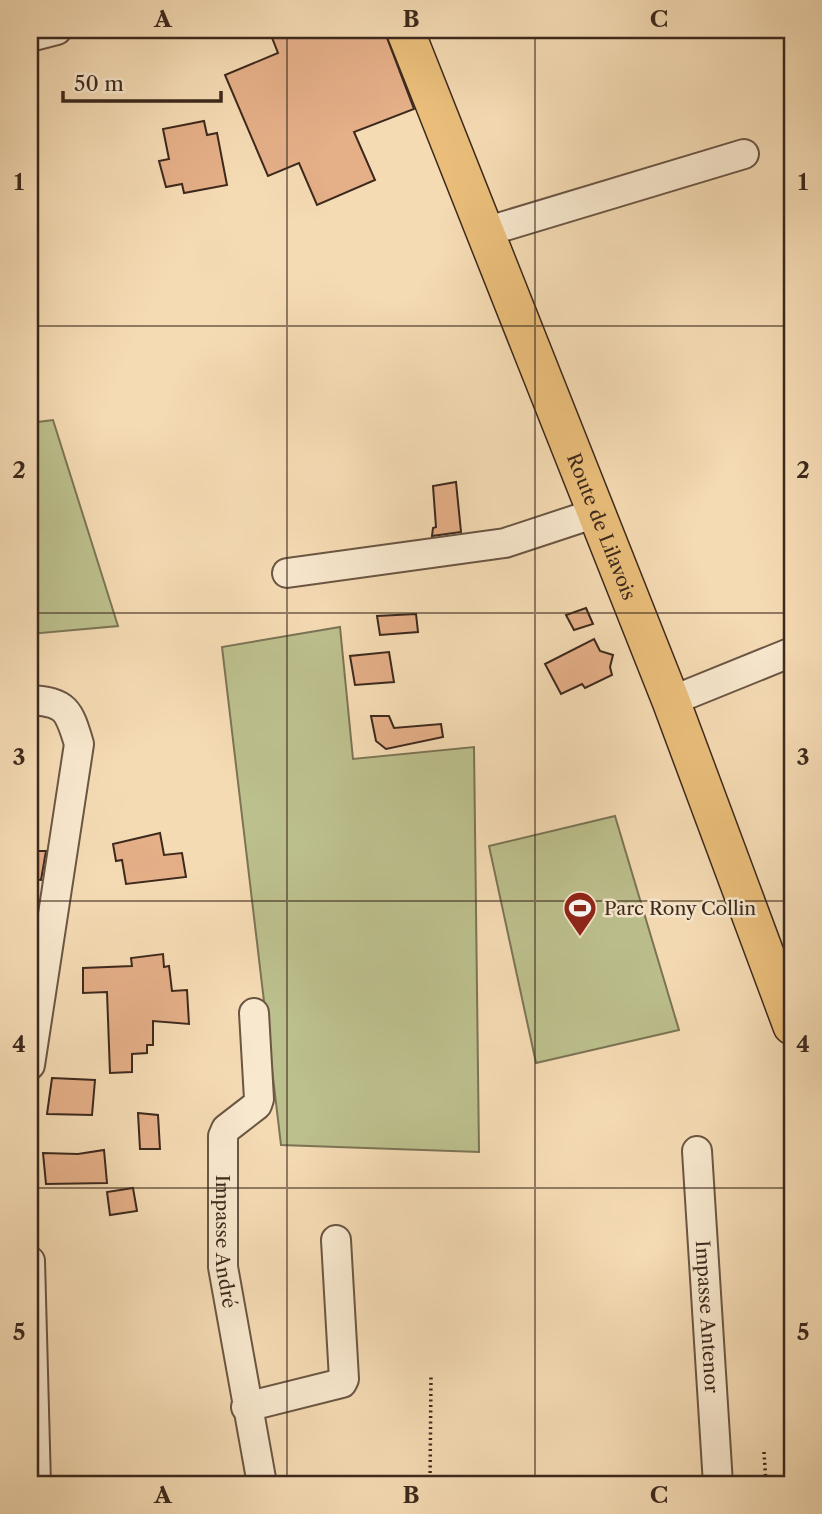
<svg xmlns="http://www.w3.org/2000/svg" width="822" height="1514" viewBox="0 0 822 1514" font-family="'Libre Caslon Text',serif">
<rect width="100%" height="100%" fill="#f5dbb4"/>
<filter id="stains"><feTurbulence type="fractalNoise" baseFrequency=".00286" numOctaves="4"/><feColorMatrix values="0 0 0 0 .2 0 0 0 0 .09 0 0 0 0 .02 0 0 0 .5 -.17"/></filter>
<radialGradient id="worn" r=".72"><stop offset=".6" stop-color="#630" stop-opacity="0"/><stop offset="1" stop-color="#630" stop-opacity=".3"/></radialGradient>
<path fill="#bcc08d" stroke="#7c7455" stroke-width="2" d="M53,420L118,626L30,634V423Z
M340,627L353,759L474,747L479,1152L281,1145L222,647Z
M615,816L679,1030L536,1063L489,846Z"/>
<path fill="#e5af88" stroke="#3d291d" stroke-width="2" d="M269,30H384L414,109L354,132L375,180L317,205L299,163L268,176L225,75L278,53Z
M204,121L207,135L217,133L227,185L184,193L182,184L166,187L159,161L169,159L163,129Z
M456,482L461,532L432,536L433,528L436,527L433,486Z
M586,608L593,624L574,630L566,615Z
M416,614L418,632L380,635L377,616Z
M594,639L600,651L613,655L610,667L612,675L585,688L582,684L561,694L545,664Z
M389,652L394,682L355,685L350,656Z
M371,716H389L394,728L441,724L443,737L386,749L376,741Z
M160,833L164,855L182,853L186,877L126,884L122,860L116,861L113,844Z
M30,851H46L41,880L30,879Z
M163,954L164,967L169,966L172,991L187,990L189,1024L153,1021V1045H147V1053L132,1054V1072L110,1073L107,992L83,993V968L132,966L131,958Z
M52,1078L95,1080L92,1115L47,1114Z
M138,1113L158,1115L160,1149H140Z
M104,1150L107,1183L46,1184L43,1153L78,1154Z
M133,1188L137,1211L110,1215L107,1192Z"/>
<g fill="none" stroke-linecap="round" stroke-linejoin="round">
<defs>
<g id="minor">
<path d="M30,37L57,30"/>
<path d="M485,232L744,154"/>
<path d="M287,573L505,543L596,513"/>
<path d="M30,700C66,702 69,710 79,744L30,1065"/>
<path d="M671,701L792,652"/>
<path id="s1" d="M254,1013L259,1099L257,1105L226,1129L223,1136V1267L262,1484"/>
<path id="s2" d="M697,1151L718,1484"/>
<path d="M30,1261L36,1484"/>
<path d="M246,1407L342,1383L344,1379L336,1240"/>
</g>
<g id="major">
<path id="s3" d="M405,30L671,701L792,1026"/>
</g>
</defs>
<use href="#minor" stroke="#6b5643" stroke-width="32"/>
<use href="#major" stroke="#3d291d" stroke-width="40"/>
<path stroke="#3d291d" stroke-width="3.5" stroke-dasharray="2 3.5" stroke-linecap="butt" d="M764,1452L766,1484
M430,1484L431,1377"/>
<use href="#minor" stroke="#f8e8ce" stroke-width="28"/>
<use href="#major" stroke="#eabe7a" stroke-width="37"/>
</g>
<path fill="none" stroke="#3d291d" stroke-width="2" stroke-opacity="0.55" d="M287,30V1484M535,30V1484M30,326H792M30,613H792M30,901H792M30,1188H792"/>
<defs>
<symbol id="stadium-pin" viewBox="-11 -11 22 30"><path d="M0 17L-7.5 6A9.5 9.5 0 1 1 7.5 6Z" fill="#8f2418" stroke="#f8e8ce"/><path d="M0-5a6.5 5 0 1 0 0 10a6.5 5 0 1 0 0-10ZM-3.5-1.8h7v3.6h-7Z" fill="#fff"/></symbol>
</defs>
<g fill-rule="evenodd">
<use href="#stadium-pin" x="561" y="889" width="38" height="52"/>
</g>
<g text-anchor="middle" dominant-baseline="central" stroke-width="5" stroke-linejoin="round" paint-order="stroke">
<g font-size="19" fill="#3d291d" stroke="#f8e8ce">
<text stroke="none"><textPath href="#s3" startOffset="534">Route de Lilavois</textPath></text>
<text stroke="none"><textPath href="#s1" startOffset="245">Impasse André</textPath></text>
<text stroke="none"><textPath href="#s2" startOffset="166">Impasse Antenor</textPath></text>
</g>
<g font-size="19" fill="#3d291d" stroke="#f8e8ce" text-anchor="start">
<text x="604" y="908">Parc Rony Collin</text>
</g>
</g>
<rect width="822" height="1514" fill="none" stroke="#f5dbb4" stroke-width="77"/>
<path d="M63 91v10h158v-10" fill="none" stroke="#3d291d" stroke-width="3.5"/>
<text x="74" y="91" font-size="21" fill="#3d291d" stroke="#f8e8ce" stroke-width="5" paint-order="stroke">50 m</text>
<rect x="38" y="38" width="746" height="1438" fill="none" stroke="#3d291d" stroke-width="2.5"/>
<g font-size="23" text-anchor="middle" font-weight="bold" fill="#3d291d">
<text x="163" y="27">A</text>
<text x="411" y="27">B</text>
<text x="659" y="27">C</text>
<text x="19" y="190">1</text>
<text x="803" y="190">1</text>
<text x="19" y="478">2</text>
<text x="803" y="478">2</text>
<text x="19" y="765">3</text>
<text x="803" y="765">3</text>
<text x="19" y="1052">4</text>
<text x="803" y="1052">4</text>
<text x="19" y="1340">5</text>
<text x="803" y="1340">5</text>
<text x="163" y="1503">A</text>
<text x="411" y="1503">B</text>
<text x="659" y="1503">C</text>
</g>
<rect width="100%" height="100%" filter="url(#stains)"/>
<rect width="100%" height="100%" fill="url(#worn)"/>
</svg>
